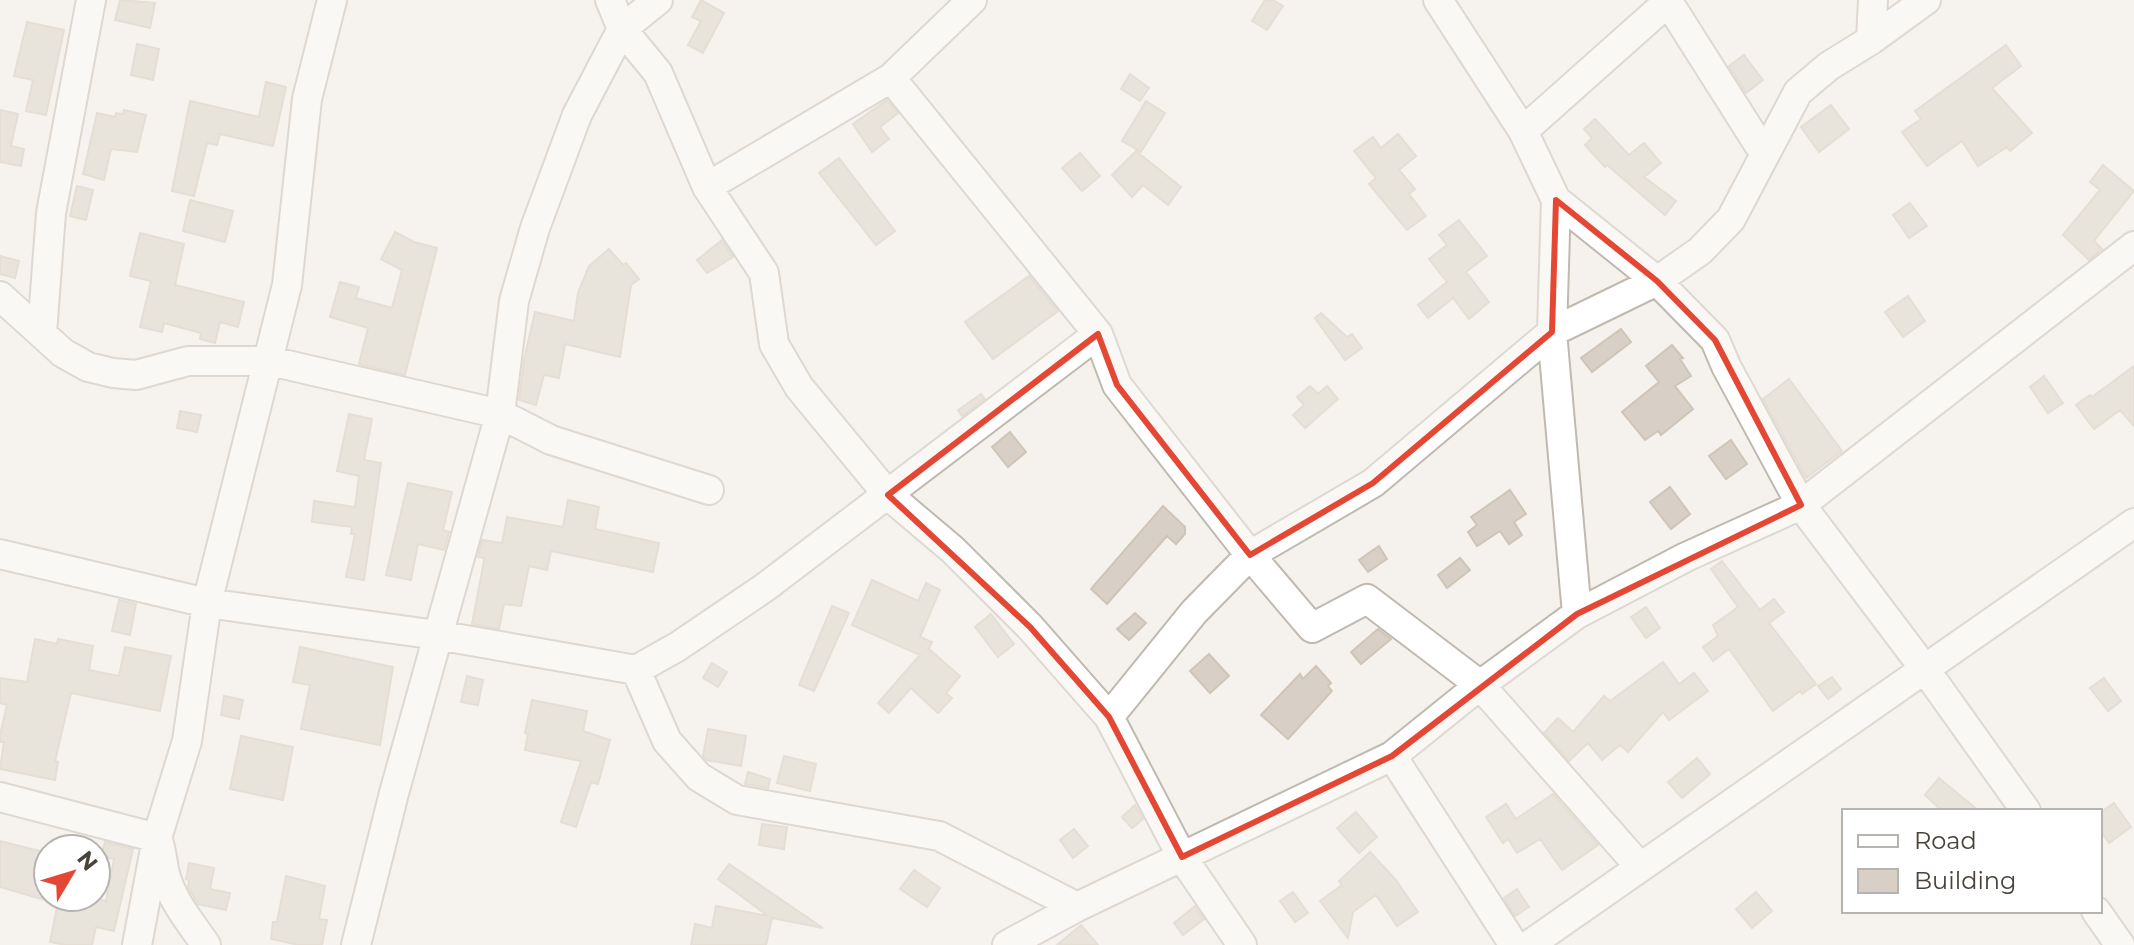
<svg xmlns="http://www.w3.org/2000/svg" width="2134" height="945" viewBox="0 0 2134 945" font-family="Montserrat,sans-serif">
<rect width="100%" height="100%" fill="#f5f2ed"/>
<path fill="#d8d0c6" stroke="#cfc5b7" stroke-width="2" d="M120,0L155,3L150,28L115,20Z
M701,0L724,13L703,53L688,45L701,21L692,17Z
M1265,0H1273L1283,6L1267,30L1252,21Z
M27,22L64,30L46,115L26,111L33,80L14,76Z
M137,44L159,49L153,80L131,75Z
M2006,45L2021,66L1992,88L2032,133L2010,151L2007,147L1978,166L1962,141L1927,166L1902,132L1921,119L1915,111Z
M1744,55L1763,80L1746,93L1729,66Z
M1130,74L1149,88L1140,101L1121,89Z
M266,82L286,87L273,146L220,134L217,145L207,143L194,196L172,191L190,101L259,117Z
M887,100L898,113L880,127L889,139L872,152L853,124Z
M1146,101L1165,113L1141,152L1122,141Z
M1831,105L1849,129L1819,152L1801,127Z
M0,110L18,114L11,146L24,149L21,166L0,162Z
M124,110L146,115L137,152L111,149L104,180L83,174L97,113L115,117L116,113L123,114Z
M1595,119L1629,155L1644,143L1661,163L1644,177L1676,201L1665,215L1607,165L1605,167L1585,145L1592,138L1584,129Z
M1398,134L1416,156L1399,170L1415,189L1409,194L1426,216L1407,230L1369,184L1376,178L1354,151L1373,137L1381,148Z
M1136,151L1181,187L1168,205L1143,185L1132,197L1112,175Z
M1080,153L1100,176L1082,191L1062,168Z
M839,158L895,231L876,245L819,173Z
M2103,165L2134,191L2094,241L2102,249L2089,260L2063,235L2100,190L2090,182Z
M77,186L93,190L86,220L70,216Z
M190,200L233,211L225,242L183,231Z
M1910,203L1927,226L1909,238L1893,215Z
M1459,220L1487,256L1466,272L1489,302L1469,319L1453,298L1428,318L1418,305L1447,282L1429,259L1447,245L1439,235Z
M395,232L414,242L437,248L405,375L359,364L368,328L330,317L340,282L359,287L356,298L392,308L402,270L381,259Z
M140,233L184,244L175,285L244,302L238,327L220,322L215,343L200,339L201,333L164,323L162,332L140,327L151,281L130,276Z
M722,240L733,257L707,273L697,260Z
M609,249L623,265L626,263L639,279L631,285L620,357L565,344L559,378L544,375L536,405L519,400L524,360L535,312L574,321L578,293L589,266Z
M0,256L19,261L15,278L0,274Z
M1029,276L1058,311L993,359L965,322Z
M1908,296L1925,321L1903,337L1885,312Z
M1321,313L1347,337L1352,334L1362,348L1345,360L1315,318Z
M1621,329L1631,342L1592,372L1581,358Z
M1672,345L1683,358L1680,359L1691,376L1675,386L1693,409L1661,435L1658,431L1645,440L1622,412L1659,382L1646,366Z
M2134,366V426L2120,410L2094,429L2076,405L2090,395L2092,397Z
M2044,376L2063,403L2048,413L2030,387Z
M1789,379L1842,451L1806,478L1763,399Z
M1310,386L1318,394L1327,386L1338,399L1305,428L1293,415L1304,405L1297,397Z
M981,394L985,399L962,416L958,410Z
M180,411L201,415L197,432L177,428Z
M349,414L372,419L364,460L381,463L364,580L346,577L355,534H351L352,527L312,522L314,501L355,507L359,476L337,471Z
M1010,432L1026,452L1008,467L992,447Z
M1731,440L1747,464L1726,479L1709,456Z
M408,483L452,492L443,530L449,532L444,550L418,544L411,580L386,575Z
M1670,487L1690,514L1671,529L1650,502Z
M1510,490L1526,514L1514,522L1522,535L1509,544L1500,531L1477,546L1468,532L1477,525L1471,517Z
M568,500L599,507L595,529L659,543L653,572L551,551L547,570L529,566L521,606L504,604L499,629L472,624L484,561V558L478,557L482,540L502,543L507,517L563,527Z
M1163,506L1185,527V534L1176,544L1167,536L1107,604L1091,589Z
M1379,546L1387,559L1368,572L1359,560Z
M1460,558L1470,570L1447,588L1438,575Z
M1722,561L1760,610L1774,599L1784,612L1769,623L1816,684L1802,694L1800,691L1773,711L1729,649L1713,661L1703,647L1718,636L1713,625L1738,607L1711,569Z
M872,580L918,601L926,583L940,590L920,637L932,642L929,649L960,676L946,693L952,698L938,713L911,688L889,713L878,703L920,655L852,625Z
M119,600L136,604L130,635L112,631Z
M832,606L849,613L814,691L799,685Z
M1646,607L1660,628L1646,638L1631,617Z
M1135,613L1146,623L1129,640L1117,629Z
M991,614L1014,644L998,657L975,627Z
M1378,629L1391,639L1361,664L1351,652Z
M35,639L57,644L58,639L93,646L89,670L119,676L125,647L171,656L160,711L71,693L55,761L58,762L55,780L0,769L4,742H0V735L7,705L0,703V678L27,682Z
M300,647L393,667L380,745L301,729L310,685L293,682Z
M1209,654L1229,676L1210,693L1190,671Z
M1663,662L1679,684L1694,673L1708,691L1669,720L1663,712L1628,752L1620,745L1602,760L1588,743L1569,761L1544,733L1558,718L1573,732L1604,696L1610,701Z
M712,663L727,672L718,687L703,678Z
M1316,666L1331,683L1328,686L1332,691L1288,739L1261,715L1300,674L1303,679Z
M467,676L483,680L478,705L461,702Z
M1832,677L1841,689L1828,699L1818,686Z
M2104,678L2121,701L2108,711L2090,688Z
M224,696L243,700L239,719L221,715Z
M532,700L587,711L583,731L610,740L598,784L591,782L576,827L561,822L581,761L525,750L528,734L525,733Z
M708,729L746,736L741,766L707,760L703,756Z
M241,736L293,747L283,800L230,789Z
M784,756L816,764L810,791L777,783Z
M1697,758L1710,774L1682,798L1668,782Z
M748,772L770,779L768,788L745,784Z
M1939,778L1979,811H1942L1925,795Z
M1553,794L1598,845L1562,870L1540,839L1517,853L1508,839L1503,843L1486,817L1506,804L1516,819Z
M2114,803L2131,827L2109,843L2100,830V813Z
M1135,805L1143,819L1132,828L1122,817Z
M1356,812L1377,837L1359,853L1337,828Z
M762,824L787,827L784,849L759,845Z
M1074,829L1088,846L1073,858L1060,840Z
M0,841L48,853V901L0,887Z
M105,842L133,849L114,931L96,927L92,945H66L50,942L59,897H88L106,901L114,859L101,856Z
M1370,852L1395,879L1418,912L1397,926L1376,895L1353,912L1348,938L1320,901L1342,885L1339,881Z
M189,863L214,868L210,889L230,893L226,910L198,904L188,887L189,880L186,879Z
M729,864L823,928L772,918L766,945H691L695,924L712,928L716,906L768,916L718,879Z
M914,870L940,888L927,907L900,889Z
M286,876L325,886L319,919L327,920L322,945H299L271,939L273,922H277Z
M1517,889L1529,907L1515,916L1504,898Z
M1293,892L1308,913L1295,922L1280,901Z
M1756,892L1772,911L1752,928L1736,909Z
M1195,906L1204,919L1183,935L1174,923Z
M1081,925L1098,945H1057Z"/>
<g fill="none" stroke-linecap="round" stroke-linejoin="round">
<defs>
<path id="minor" d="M610,0L622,29L658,73L707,187L764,273L774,344L799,387L888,495L953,550L1030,627L1109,717L1182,857L1242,945
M1438,0L1523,131L1556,200L1657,281L1715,340L1726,366L1801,505L1924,668L2026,811
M1667,0L1764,153
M1871,40L1926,0
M891,78L1098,334L1117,385L1250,555L1312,628L1367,599L1480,685L1640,867
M1523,131L1668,2
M707,187L891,78L972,0
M1556,200L1552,332L1577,614
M0,296L63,353L88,367L113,373L136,375L188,361H270L500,414L551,440L709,490
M42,333L51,213L91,0
M0,554L207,603L437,635L636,670L677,647L764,588L1098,334
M636,670L667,741L699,777L737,800L939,836L1077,907
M1109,717L1194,612L1250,555L1373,483L1552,332L1657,281L1700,251L1731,219L1798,92L1829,66L1871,40L1873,0
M1392,756L1514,945
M0,797L157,838C162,850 162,862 165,874C172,901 191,923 206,945
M2096,911L2120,945
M137,945L157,838L187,741L207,603L287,285L307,99L332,0
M356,945L394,793L500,414L514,301L535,228L577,115L622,29L658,0
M1007,945L1077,907L1392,756L1480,685L1577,614L1686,557L1801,505L2134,246
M1529,945L2134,523"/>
</defs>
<use href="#minor" stroke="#c0b9b0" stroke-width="32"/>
<use href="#minor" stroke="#fff" stroke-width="28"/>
</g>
<path d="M0 0H2134V945H0ZM1556,200L1657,281L1715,340L1801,505L1577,614L1392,756L1182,857L1109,717L1030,627L888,495L1098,334L1117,385L1250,555L1373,483L1552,332Z" fill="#f5f2ed" fill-opacity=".55" fill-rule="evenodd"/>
<path fill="none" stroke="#e44835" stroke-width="6" stroke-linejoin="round" d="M1556,200L1657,281L1715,340L1801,505L1577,614L1392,756L1182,857L1109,717L1030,627L888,495L1098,334L1117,385L1250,555L1373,483L1552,332Z"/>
<rect x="1842" y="809" width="260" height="104" fill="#ffffff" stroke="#b6b4b1" stroke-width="2"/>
<rect x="1858" y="835" width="40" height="12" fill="#ffffff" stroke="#b6b4b1" stroke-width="2"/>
<text x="1914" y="849" font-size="24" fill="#49433b">Road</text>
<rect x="1858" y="869" width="40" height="24" fill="#d8d0c6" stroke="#b6b4b1" stroke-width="2"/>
<text x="1914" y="889" font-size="24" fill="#49433b">Building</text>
<g transform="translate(72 873) rotate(52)"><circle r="38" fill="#ffffff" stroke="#b6b4b1" stroke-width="2"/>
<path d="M0-6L14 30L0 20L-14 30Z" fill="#e44835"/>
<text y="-12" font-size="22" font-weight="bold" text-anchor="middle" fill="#49433b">N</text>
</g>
</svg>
